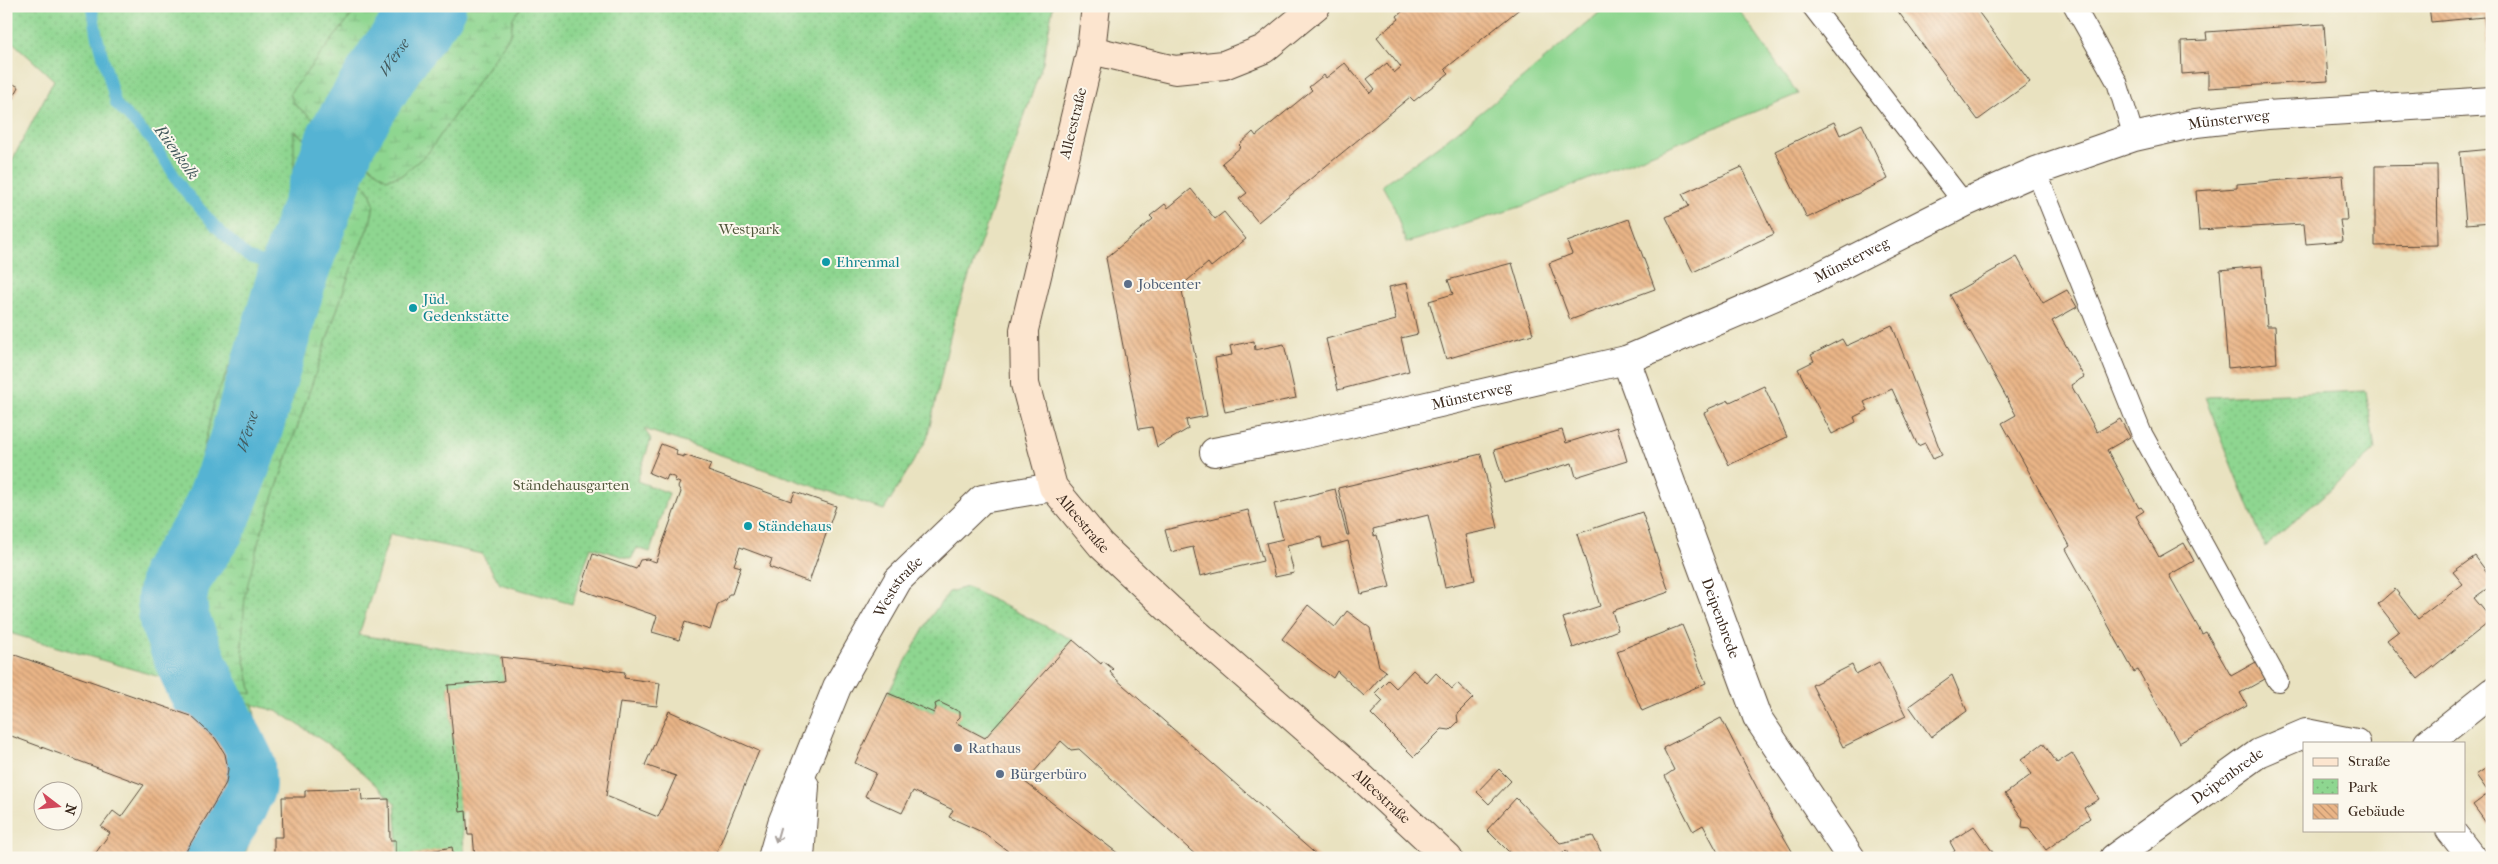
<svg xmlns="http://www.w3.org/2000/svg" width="2498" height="864" viewBox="0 0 2498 864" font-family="'IM FELL French Canon',serif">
<defs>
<pattern id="wetland-marsh" width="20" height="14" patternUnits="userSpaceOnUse" patternTransform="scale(1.25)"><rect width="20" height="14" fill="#8ed690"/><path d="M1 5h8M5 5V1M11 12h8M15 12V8" fill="none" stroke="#7bb87c"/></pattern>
<pattern id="park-dots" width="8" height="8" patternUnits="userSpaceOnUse" patternTransform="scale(1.25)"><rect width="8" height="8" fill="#8ed690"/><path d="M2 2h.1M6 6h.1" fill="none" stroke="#7bb87c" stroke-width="1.8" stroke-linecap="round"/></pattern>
<pattern id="building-back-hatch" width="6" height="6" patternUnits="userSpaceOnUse" patternTransform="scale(1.25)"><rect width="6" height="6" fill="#eab587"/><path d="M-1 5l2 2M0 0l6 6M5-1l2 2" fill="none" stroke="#bf936e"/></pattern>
</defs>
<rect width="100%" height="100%" fill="#fbf7ec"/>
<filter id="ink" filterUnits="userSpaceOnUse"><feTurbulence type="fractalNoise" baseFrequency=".02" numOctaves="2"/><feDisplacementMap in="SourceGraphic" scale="10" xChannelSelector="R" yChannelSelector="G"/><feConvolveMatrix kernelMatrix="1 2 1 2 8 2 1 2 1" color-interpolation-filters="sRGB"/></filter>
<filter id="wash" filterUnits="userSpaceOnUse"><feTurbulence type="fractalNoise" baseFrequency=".0096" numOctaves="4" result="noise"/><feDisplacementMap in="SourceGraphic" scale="20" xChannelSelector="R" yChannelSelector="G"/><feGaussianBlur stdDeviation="1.12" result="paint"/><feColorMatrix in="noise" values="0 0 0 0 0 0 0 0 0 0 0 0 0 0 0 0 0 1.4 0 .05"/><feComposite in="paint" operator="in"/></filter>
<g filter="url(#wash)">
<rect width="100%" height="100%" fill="#e9e2c0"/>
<path fill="#8ed690" stroke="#648057" d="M1607,6H1736L1798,94L1523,206L1406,243L1394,207L1382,185C1462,133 1534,68 1607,6Z"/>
<path fill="url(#wetland-marsh)" stroke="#648057" d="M361,6H522L513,18L511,34L428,153L402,175L386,179L293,103L290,93L354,12Z
M293,130L369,189L374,204L371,220L351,269L259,540L242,645L252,694L261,762L260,810L244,858H182L226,783L228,769L225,754L215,738L191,716L168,661L161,628L168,574L189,513L214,402L235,353L279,230L299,187L294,175Z"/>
<path fill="url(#park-dots)" stroke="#648057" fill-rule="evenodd" d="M6,6H361L354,12L290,93L293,103L386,179L402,175L428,153L511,34L513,18L522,6H1053L1043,62L954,320L927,439L884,510L644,429L651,439L637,481L669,493L650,552L637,548L631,559L591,547L572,604L500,584L482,554L390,534L359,635L501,657L504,681L448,686L465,858H399L395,803L340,752L279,712L6,632V172L54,80L6,36ZM294,130L369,189L374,204L371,220L351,269L259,540L245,595L242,645L252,694L173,674L161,628L168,574L189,513L214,402L235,353L279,230L299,187L300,180L294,175Z
M2366,391L2375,450L2265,547L2205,397Z
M967,587L1073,640L985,738L955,722L960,713L939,702L935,704L934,713L888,693L931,616L949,592Z"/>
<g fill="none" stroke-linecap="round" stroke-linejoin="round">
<path stroke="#54b3d3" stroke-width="11" d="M92,6L97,35L116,104L153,142L183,189L216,227L248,257L294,271"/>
<path stroke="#54b3d3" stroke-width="70" id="s1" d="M201,858L233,803L241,785L240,765L196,674L174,619L172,599L176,577L211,525L220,505L243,444L294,271L341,140L391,59L431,6"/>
</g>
<g id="blocks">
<path fill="url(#building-back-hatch)" d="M1409,6H1523L1445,69L1449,73L1414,101L1410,97L1258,222L1239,199L1247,193L1222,163L1241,147L1239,145L1253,132L1256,136L1312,90L1309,87L1324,75L1326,78L1345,63L1370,93L1375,89L1367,79L1387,63L1394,73L1401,67L1377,37L1399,19L1397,16Z
M1894,6H1974L2030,82L1978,120Z
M2429,6H2492V54L2488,55L2484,17L2431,22Z
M2324,24L2328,81L2208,88V72L2182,74L2181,41L2207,40L2206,32Z
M6,80L19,87L6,111Z
M1834,122L1840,135L1862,124L1888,179L1807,218L1775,151Z
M2492,149V222L2466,224L2460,152Z
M2437,165L2438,245L2375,246V166Z
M1742,167L1774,234L1693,272L1666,217L1689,206L1682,194Z
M2343,175L2347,220H2340L2343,241L2306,244L2304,224L2199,230L2196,191L2237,188V184Z
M1191,189L1215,219L1224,212L1246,239L1211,267L1208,263L1181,286L1207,416L1186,420L1188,429L1157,447L1152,427L1139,429L1106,258L1153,219L1150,216L1165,204L1168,208Z
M1629,219L1655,289L1570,320L1549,263L1572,254L1567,242Z
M2017,257L2043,303L2067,290L2077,307L2052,321L2084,377L2071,385L2097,432L2120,419L2130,437L2107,450L2139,508L2141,507L2144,511L2136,516L2159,557L2184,543L2194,561L2169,575L2202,634L2206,632L2231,676L2256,662L2265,679L2240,693L2247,705L2179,743L2138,670L2134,672L2066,549L2070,546L2002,423L2016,415L1950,295Z
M1512,263L1533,334L1446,359L1429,301L1453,294L1448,280Z
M2262,266L2267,326H2275L2277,363L2228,368L2220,270Z
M1407,283L1418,334L1401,338L1409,371L1338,390L1326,339L1396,320L1389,287Z
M1892,325L1942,455L1933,459L1925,443L1918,446L1892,389L1864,402L1868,410L1854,417L1856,422L1832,434L1798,369L1814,361L1811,355L1842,339L1846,346Z
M1254,341L1255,350L1284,344L1296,398L1225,412L1215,358L1232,355L1230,346Z
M1764,386L1787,437L1729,465L1704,413L1709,411L1708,409L1729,400L1730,402Z
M1617,427L1627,461L1576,477L1572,463L1504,483L1494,450L1562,430L1566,443Z
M661,444L677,450L676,455L684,457V455L711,464L708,471L791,501L795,492L836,506L809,582L769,567L772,559L740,547L734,565L741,567L732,594H729L726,600L718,604L710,630L685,622L679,640L652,632L657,616L581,590L593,554L636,569L640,560L647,559L656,562L681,492L678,487L680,483L675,481L676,478L668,475L666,480L649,473Z
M1481,454L1498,528L1465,535L1475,580L1445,587L1428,515L1373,529L1374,536L1377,535L1390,587L1361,594L1348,541L1323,548L1321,537L1287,545L1294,573L1275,577L1266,543L1283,539L1274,504L1335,489L1347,535H1349L1338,488Z
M1248,510L1263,561L1200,576L1193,547L1171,552L1165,530Z
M1642,512L1669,592L1612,611L1618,630L1573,648L1563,618L1600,606L1577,534Z
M2475,556L2492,579V585L2474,598L2492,620L2418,679L2387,640L2399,631L2378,604L2395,589L2418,619L2463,584L2453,572Z
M1308,605L1335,627L1347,611L1370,628L1379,666L1386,671L1364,696L1337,671L1333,678L1282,639Z
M1682,625L1706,683L1642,711L1617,651Z
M1073,640L1101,664L1103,661L1113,669L1110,672L1115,678L1320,858H1199L1079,749L1071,750L1061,741L1025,782L1124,858H1017L984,833L949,817L953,810L913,791L902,813L865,796L876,773L855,763L888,693L934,713L936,708L935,704L939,702L960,712V717L955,722L985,738Z
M12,654L191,716L215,738L225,754L228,769L226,783L182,858H92L110,833L101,827L113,811L121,817L144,785L6,734V658L10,660Z
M501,657L625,672L624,678L660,683L657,706L620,702L606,796L658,817L676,776L645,765L669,711L759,751L714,858H475L473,835H468L466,811L460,812L448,685L504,681Z
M1879,662L1906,716L1843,747L1812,685L1852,665L1856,674Z
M1413,670L1427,683L1436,673L1452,689L1457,683L1473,698L1457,714L1458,722L1450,730L1442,729L1414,757L1371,714L1383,701L1375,693L1388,680L1396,688Z
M1952,675L1967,711L1931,737L1909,706Z
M1721,718L1771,815L1796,858H1721L1703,825L1693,831L1665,776L1674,770L1663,748Z
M2043,743L2057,763L2072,753L2099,799L2084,808L2090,818L2046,850L2029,828L2022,827L2023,819L2005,794L2032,774L2021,760Z
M2492,764V831L2473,805L2489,793L2476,775Z
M1499,769L1511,781L1489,804L1477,792Z
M361,788L362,800L389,799L390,840H396V858H274V837H283L282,797H305V790Z
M1516,798L1560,843L1593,836L1604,858H1570L1566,850L1558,858H1515L1487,830Z
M1974,826L1997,858H1945L1955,851L1950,842Z
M452,847L454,858H411V855Z"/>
</g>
</g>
<g filter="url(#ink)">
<use href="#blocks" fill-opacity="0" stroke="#554636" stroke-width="1"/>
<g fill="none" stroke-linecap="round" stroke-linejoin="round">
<defs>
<path id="lane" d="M1812,6L1964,203
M2074,6L2117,82L2134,137
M2036,171L2141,432L2278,681"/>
<g id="street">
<path id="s2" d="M1626,360L1757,717L1851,858"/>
<path id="s3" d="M1214,452L1297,436L1626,360L1808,282L1964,203L2036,171L2134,137L2196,123L2267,115L2492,101"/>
<path d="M2428,743L2492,692"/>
<path d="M2450,830L2472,858"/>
<path id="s4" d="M772,858L782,823L837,687L898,580L982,499L1053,487"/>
<path d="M800,858L805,786"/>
<path id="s5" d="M2114,858L2259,753L2306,733L2356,743"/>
</g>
<g id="secondary">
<path id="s6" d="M1096,6L1091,50L1024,330L1025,384L1053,487L1101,545L1168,608L1359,775L1448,858"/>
<path d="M1091,50L1175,70L1224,65L1264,49L1316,6"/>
</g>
</defs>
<use href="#lane" stroke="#554636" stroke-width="22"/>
<use href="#street" stroke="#554636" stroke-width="30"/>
<use href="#secondary" stroke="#554636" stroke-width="30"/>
<use href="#lane" stroke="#fff" stroke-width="20"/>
<use href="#street" stroke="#fff" stroke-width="28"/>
<use href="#secondary" stroke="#fce5cf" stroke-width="28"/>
</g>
<defs><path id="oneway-shaft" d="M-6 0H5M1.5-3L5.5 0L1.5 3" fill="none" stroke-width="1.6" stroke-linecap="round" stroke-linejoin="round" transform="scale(1.25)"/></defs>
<use stroke="#a79f9a" href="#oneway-shaft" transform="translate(778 835) rotate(106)"/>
</g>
<g fill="#0f9aa8" stroke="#fbf7ec" stroke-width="2">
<circle cx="826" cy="262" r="5"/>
<circle cx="413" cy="308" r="5"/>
<circle cx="748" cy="526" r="5"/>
</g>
<g fill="#5c6f8a" stroke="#fbf7ec" stroke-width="2">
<circle cx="1128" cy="284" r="5"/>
<circle cx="958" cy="748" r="5"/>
<circle cx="1000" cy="774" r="5"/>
</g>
<g text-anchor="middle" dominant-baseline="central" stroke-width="4" stroke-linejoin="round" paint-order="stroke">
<g font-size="15" fill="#3b2a1e" stroke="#fbf7ec">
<text stroke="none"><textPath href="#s3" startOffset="1074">Münsterweg</textPath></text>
<text transform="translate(1073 123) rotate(-76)">Alleestraße</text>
<text stroke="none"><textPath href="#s3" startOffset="669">Münsterweg</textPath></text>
<text stroke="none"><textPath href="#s3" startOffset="264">Münsterweg</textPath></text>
<text stroke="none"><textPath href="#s6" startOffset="540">Alleestraße</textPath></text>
<text stroke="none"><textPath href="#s4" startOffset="301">Weststraße</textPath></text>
<text stroke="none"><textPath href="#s2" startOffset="275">Deipenbrede</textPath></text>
<text stroke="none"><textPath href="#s5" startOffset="140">Deipenbrede</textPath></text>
<text stroke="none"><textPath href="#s6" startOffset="945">Alleestraße</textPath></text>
</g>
<g font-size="15" fill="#50553a" stroke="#fbf7ec">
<text x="749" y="229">Westpark</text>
<text x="571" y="485">Ständehausgarten</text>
</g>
<g font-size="15" fill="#0d838f" stroke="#fbf7ec" text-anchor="start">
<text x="836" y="262">Ehrenmal</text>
<text x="423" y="299">Jüd.<tspan x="423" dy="17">Gedenkstätte</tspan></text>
<text x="758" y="526">Ständehaus</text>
</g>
<g font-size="15" fill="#4e5e75" stroke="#fbf7ec" text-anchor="start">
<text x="1138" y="284">Jobcenter</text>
<text x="968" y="748">Rathaus</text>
<text x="1010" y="774">Bürgerbüro</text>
</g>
<g font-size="16" font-style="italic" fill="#445a5d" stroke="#fbf7ec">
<text stroke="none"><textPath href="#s1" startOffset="874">Werse</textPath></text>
<text transform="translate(177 152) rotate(54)">Rüenkolk</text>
<text stroke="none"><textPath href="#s1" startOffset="469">Werse</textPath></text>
</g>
</g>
<rect width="2498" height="864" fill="none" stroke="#fbf7ec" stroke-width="25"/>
<rect x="2303" y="742" width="162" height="90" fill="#fbf7ec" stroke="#aea59a"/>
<rect x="2313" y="758" width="25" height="8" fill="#fce5cf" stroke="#aea59a"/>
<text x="2348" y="766" font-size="15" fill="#3b2a1e">Straße</text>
<rect x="2313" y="779" width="25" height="15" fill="url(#park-dots)" stroke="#aea59a"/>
<text x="2348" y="792" font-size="15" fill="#3b2a1e">Park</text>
<rect x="2313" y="804" width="25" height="15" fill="url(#building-back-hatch)" stroke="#aea59a"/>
<text x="2348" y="816" font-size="15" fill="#3b2a1e">Gebäude</text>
<g transform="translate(58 806) rotate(106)"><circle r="24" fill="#fbf7ec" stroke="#aea59a"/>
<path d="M0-4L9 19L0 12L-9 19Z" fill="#d1495b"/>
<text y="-8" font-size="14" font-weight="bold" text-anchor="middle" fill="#3b2a1e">N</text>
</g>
</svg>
